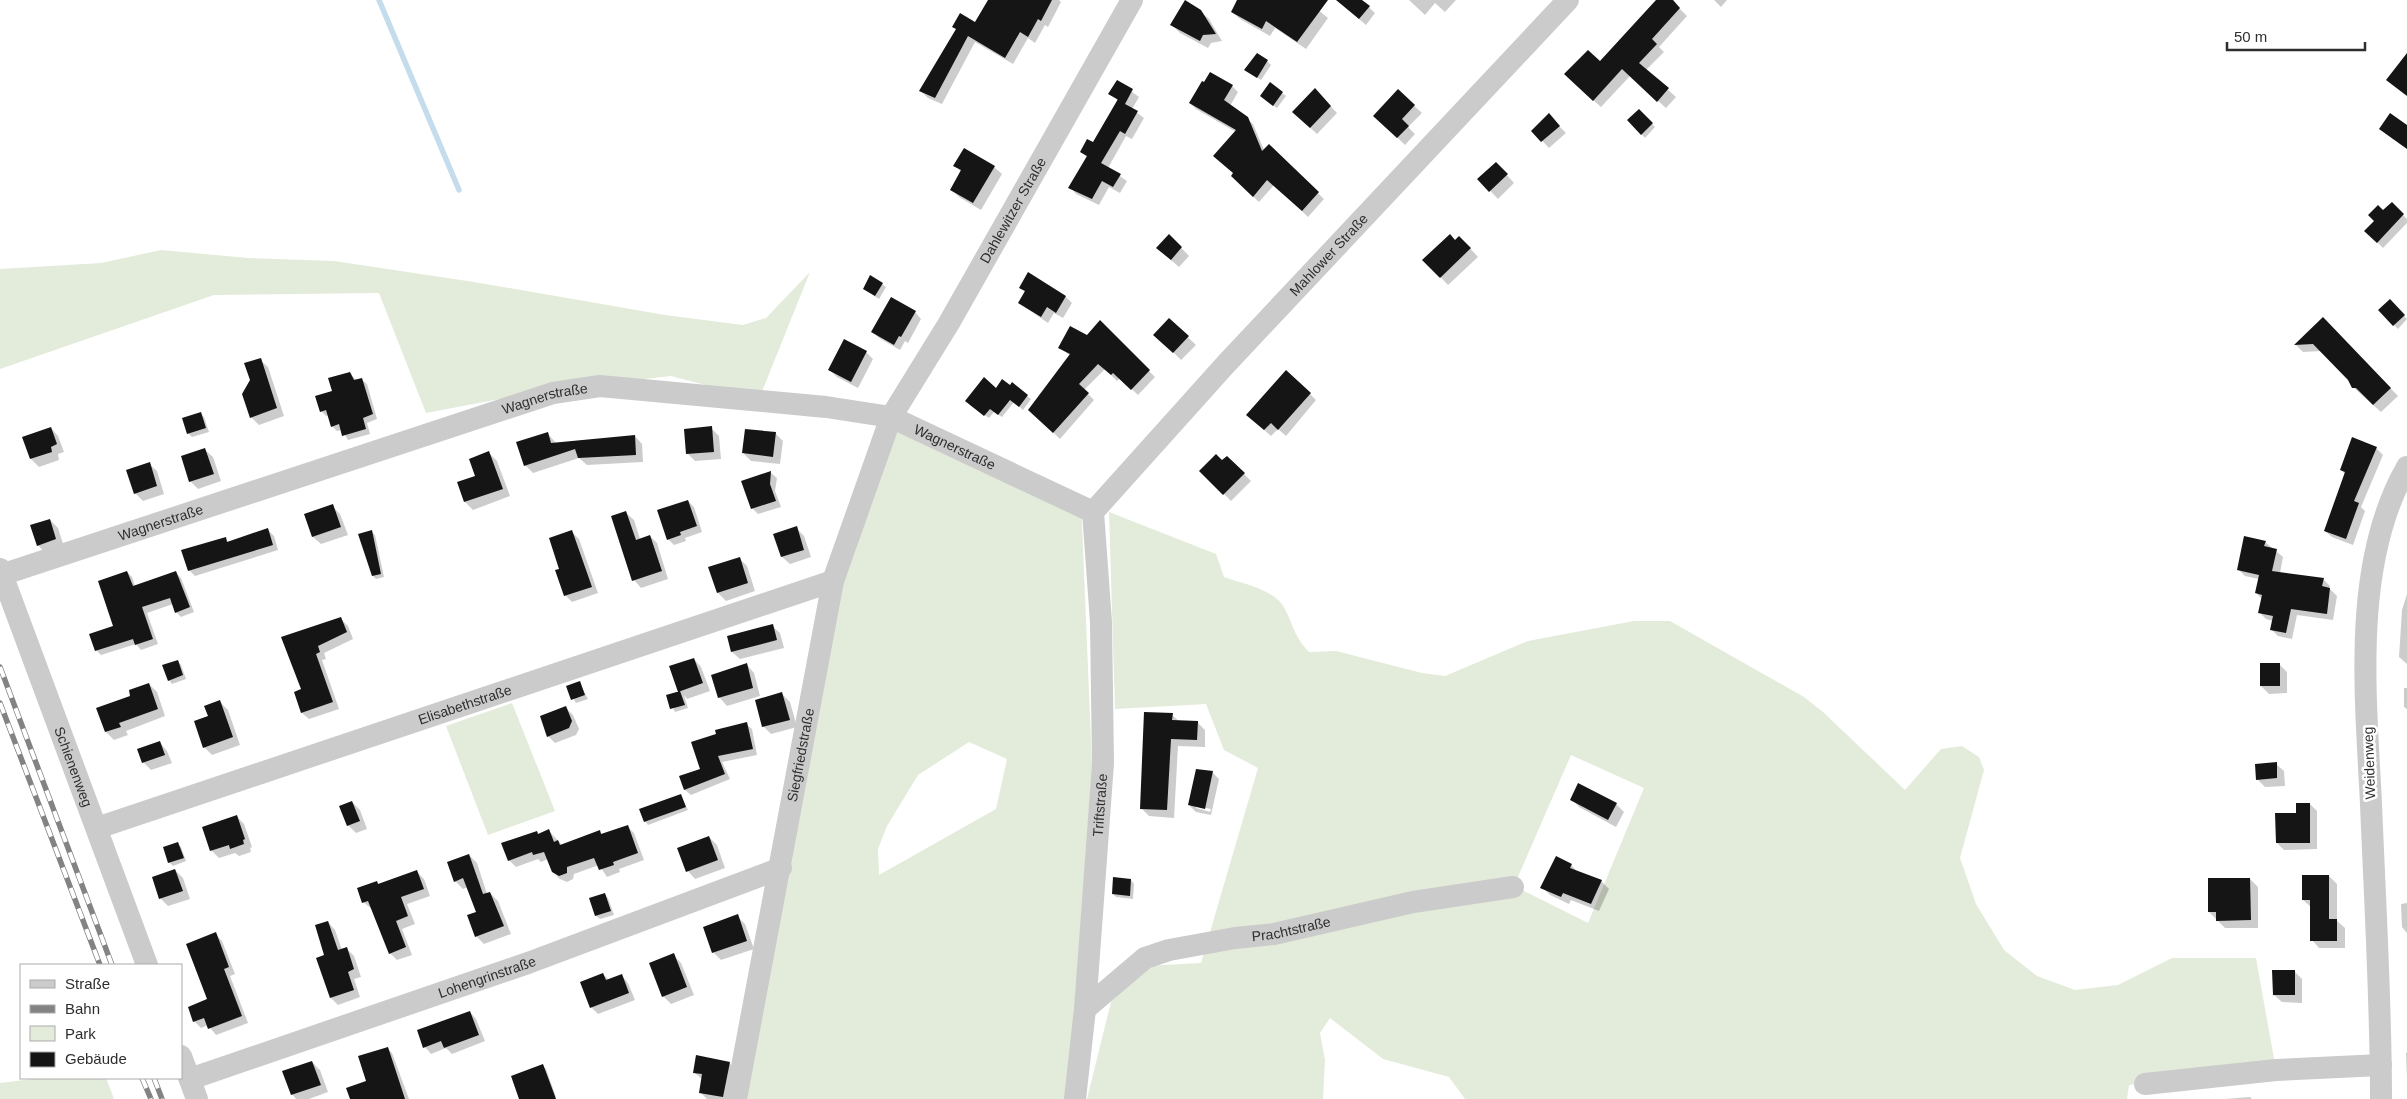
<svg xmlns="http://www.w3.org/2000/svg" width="2407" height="1099" viewBox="0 0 2407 1099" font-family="Helvetica,sans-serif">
<rect width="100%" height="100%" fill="#fff"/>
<path fill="#e3ecda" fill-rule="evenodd" d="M161,250L248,258L334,261L474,282L665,315L743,325L766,318L810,272L759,399L671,376L546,390L426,413L379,293L214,295L0,369V269L101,263Z
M891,417L1081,499L1092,765L1068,1099H736L833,581ZM969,742L1007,759L996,809L879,875L878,849L887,826L918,775Z
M1109,512L1216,554L1224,577C1243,584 1275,589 1285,609C1294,627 1294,636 1309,652L1336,651L1422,673L1445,676L1528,641L1634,621H1670L1804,697L1823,712L1905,790L1941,749L1962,746L1979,757L1984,770L1960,858L1976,904L2004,950L2037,976L2075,990L2118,985L2172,958H2256L2276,1070L2129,1085L2127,1099H1465L1449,1077L1383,1059L1330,1018L1320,1033L1325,1060L1323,1099H1087L1111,1002L1145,966L1201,963L1258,768L1224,750L1206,704L1115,709ZM1571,755L1644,788L1588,923L1514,886Z
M512,703L555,811L488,835L446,726Z
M40,1078H106L114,1099H0V1083Z"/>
<path fill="#0003" fill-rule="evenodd" d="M993,0H1059L1061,2L1048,27L1045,25L1035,43L1028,38L1013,64L975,42L942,104L928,98L921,91Z
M1239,0H1306L1328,18L1306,49L1275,28L1270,36L1240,19L1232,12Z
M1337,0H1361L1375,13L1366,25Z
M1409,0H1456L1445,12L1435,3L1425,15Z
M1657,0H1671L1687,16L1659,47L1664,52L1646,70L1676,97L1666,108L1630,76L1601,107L1573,82L1600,63Z
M1714,0H1727L1721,7Z
M1200,11L1209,19L1222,41L1211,43L1208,48L1180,33L1172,25Z
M1267,61L1271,65L1261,80L1246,70Z
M1117,81L1139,97L1132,109L1144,118L1132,139L1126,136L1108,168L1127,181L1120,193L1109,187L1099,205L1076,194L1070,187L1088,158L1081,152L1093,144L1118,101L1110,93Z
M1232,86L1238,92L1230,106L1253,124L1264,150L1269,146L1324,199L1308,217L1274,185L1259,202L1232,176L1235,174L1236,132L1196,109L1190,103Z
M1315,90L1337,113L1317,134L1293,112Z
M1398,91L1422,113L1408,127L1415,134L1405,145L1375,116Z
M1282,93L1286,96L1277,108L1265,100Z
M1639,110L1655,127L1645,138L1629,121Z
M1555,122L1566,133L1549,148L1533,131Z
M1496,163L1514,183L1498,199L1479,179Z
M955,165L994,167L1002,174L981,210L959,197L951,189L961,172Z
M2392,204L2407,219V223L2383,248L2366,231Z
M1169,235L1189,256L1179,267L1165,255Z
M1455,241L1467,245L1478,257L1448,285L1424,260Z
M882,284L886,287L879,299L864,289Z
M1021,288L1066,297L1072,303L1063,318L1054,313L1048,323L1019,303L1026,293Z
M2390,301L2407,319L2398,329L2380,311Z
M915,312L921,319L908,343L905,341L900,350L879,338L873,332Z
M1169,319L1196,345L1181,360L1155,334Z
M2323,319L2398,396L2381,412L2353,387L2349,379L2322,351L2303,352L2296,345Z
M1100,322L1155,377L1138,395L1120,378L1117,381L1105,369L1084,390L1094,400L1060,439L1030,410L1071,356L1060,348L1087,337Z
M866,352L873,359L858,388L837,377L830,370Z
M260,360L268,367L284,416L259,425L251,417Z
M350,373L355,379H361L367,384L377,419L367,423L370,434L348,440L342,430L337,431L332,426L329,415L326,416L321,411Z
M997,390L1027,396L1031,399L1023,410L1014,402L1002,417L994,412L989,418L970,405Z
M1310,394L1316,400L1286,436L1278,429L1271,436L1254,421Z
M201,414L204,417L209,432L192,437L188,433Z
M51,428L58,436L64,452L58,454L59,460L39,467L31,459L24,438Z
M711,428L719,436L721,459L695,461L687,453Z
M547,433L556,443L635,436L642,444L643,462L587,465L579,458L533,473L525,465Z
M775,433L783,441L780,464L751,461L743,453Z
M2376,448L2383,455L2361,507L2365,511L2353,545L2332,537L2325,531L2345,474L2341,470Z
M205,450L213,457L221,481L198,489L190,481Z
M489,453L497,461L510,496L473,510L465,502L458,483L476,476Z
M1227,457L1251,481L1231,501L1201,471L1222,462Z
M149,464L157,471L164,494L143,501L135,493Z
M771,473L777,478L775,491L781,507L758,514L752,508L743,482Z
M688,501L694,507L702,532L685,538L686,541L674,545L668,539Z
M332,506L340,514L348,535L321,544L313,537L306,515Z
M626,513L634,520L640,539L650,536L657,543L668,579L641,588L634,580Z
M50,520L58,528L64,547L45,553L38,545Z
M796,528L804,536L811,557L790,564L782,557L775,535Z
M268,530L274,536L278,550L195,576L189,570L225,539L229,542Z
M371,531L375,535L384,577L376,579L373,576Z
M572,532L579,539L598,593L572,602L565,595L560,569Z
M2265,542L2283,557L2280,573L2323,579L2330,586L2329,588L2337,596L2333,620L2297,615L2292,639L2278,636L2271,629L2273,621L2266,619L2259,612L2262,599L2256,593L2259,579L2245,576L2238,569Z
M739,558L747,566L755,591L726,601L718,593L710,568Z
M127,572L132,577L135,586L176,573L181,578L194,612L181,617L176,612L173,604L147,613L158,644L141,650L136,644L101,655L96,650L114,627Z
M2407,594V664L2399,657L2402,610Z
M341,619L348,626L353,639L324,653L326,659L322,660L339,709L309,719L302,713L295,693L302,690L283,638Z
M772,626L780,633L784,648L740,659L732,652Z
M694,659L701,667L710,691L687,699L684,695L688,708L675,712L667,696L680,692L679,691Z
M178,661L181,665L186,679L172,684L169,680Z
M2279,664L2287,672V693L2269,694L2261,686Z
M747,665L754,673L760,696L727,706L720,698L713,676Z
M579,682L588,699L576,703L567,687Z
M149,684L157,692L165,716L126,731L128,735L114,740L106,732L98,709L132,696Z
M2404,688H2407V709L2404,707Z
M782,694L790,702L797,727L771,734L763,726Z
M220,702L228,710L240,745L212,755L204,747L209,717Z
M566,708L573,715L579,729L576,735L555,743L548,736Z
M1172,715L1179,721L1197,722L1205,730V747L1178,746L1174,818L1149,816L1141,808Z
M746,724L752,729L757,755L722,762L730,779L691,795L685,790L680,776L702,769Z
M160,743L167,751L172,763L151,770L143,762Z
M2276,764L2284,771L2285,786L2265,787L2257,779Z
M1212,772L1219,779L1211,815L1196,812L1189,805ZM1196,806L1211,809L1210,812L1196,808Z
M681,796L688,810L648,825L645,821Z
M1572,799L1616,804L1624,812L1616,827L1579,807Z
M352,802L360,810L367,829L356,833L348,825Z
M2310,804L2317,811V849L2284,850L2277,843L2297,814Z
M236,816L244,824L252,847L250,848L251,852L239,856L235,853L219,858L211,850Z
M627,826L634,833L644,860L619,869L620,872L607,877L599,865L574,874L573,879L567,882L560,879L553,872L548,859L541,862L538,859L516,867L509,860L537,832L539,835L549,831L563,846L600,832L603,835Z
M709,837L717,845L725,868L695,879L688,871Z
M178,844L181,847L186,861L173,866L169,862Z
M469,855L477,863L487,894L490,893L498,901L511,934L484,944L476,936L478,912L468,887L463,889L455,881Z
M1571,865L1578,872L1601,881L1609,889L1599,911L1571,900L1569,904L1550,895L1542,887Z
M175,870L183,878L190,899L168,906L160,898Z
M417,872L424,879L430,896L407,904L415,924L402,929L412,955L397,960L390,953L372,909L363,902L377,882L379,885Z
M2329,876L2337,884V921L2345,928V948H2319L2312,940V908L2303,900Z
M2250,879L2258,887V928H2225L2209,912Z
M1131,880L1134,884L1133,899L1116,897L1113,894Z
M605,895L608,898L614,915L600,919L596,916Z
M2407,903V933L2402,927L2401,904Z
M737,916L745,924L754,949L721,960L713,952Z
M328,922L335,930L342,950L346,948L354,956L361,977L354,979L360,997L338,1005L331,998L326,956Z
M215,934L222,941L235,974L230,976L248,1023L216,1035L208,1025L201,1028L194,1021L209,1000Z
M673,955L681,963L694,995L671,1004L663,996Z
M2294,971L2302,979V1003L2282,1002L2274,995Z
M603,974L609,980L622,976L628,983L635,1000L598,1014L592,1008L582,982Z
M470,1012L476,1019L485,1041L452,1054L446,1048L431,1054L425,1047Z
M387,1048L392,1053L409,1099H351L368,1082Z
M2406,1053H2407V1079V1078Z
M312,1062L320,1070L328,1092L309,1099H296L292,1094Z
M729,1063L737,1071L732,1099H707L700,1092L703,1080L694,1072Z
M542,1065L546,1069L556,1097L520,1099Z
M2250,1097L2252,1099H2225Z"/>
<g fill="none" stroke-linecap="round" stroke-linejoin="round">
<path stroke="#c5dced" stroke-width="5.5" d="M379,0L459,190"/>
</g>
<path fill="#151515" d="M988,0H1052L1041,21L1038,19L1028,37L1020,32L1005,58L968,36L935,98L919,91L956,29L952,27L960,13L975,22Z
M1185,0L1201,10L1216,34L1203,35L1200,41L1170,25Z
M1237,0H1328L1297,42L1266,21L1262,29L1231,12Z
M1336,0H1362L1370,6L1359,19Z
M1656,0H1673L1680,8L1652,39L1657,44L1639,63L1669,88L1657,102L1622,69L1593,101L1564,74L1588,50L1600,61Z
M1257,53L1268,60L1257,78L1244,70Z
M2407,53V96L2386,80Z
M1210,72L1233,85L1224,100L1248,117L1262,151L1269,144L1319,192L1302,211L1267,180L1253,197L1231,176L1233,173L1213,156L1236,130L1189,103L1202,81L1204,82Z
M1117,80L1133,89L1125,104L1138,111L1125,134L1120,131L1101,163L1121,174L1113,187L1102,181L1092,199L1068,188L1087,156L1080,152L1087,139L1093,142L1118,99L1124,103L1108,94Z
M1270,82L1283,92L1273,106L1260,96Z
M1315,88L1331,106L1310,128L1292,112Z
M1398,89L1415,105L1402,119L1409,126L1397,138L1373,116Z
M1639,109L1653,123L1641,135L1627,120Z
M1549,113L1560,126L1541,142L1531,131Z
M2390,113L2407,125V149L2379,129Z
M964,148L995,166L973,203L950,190L961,170L953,166Z
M1496,162L1508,174L1489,192L1477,179Z
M2392,202L2404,214L2377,243L2364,231L2374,221L2368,215L2378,205L2383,210Z
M1169,234L1182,247L1171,260L1156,248Z
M1450,234L1455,240L1459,236L1471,248L1440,278L1422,260Z
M1028,272L1066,296L1056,313L1047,307L1041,317L1018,303L1025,291L1019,288Z
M870,275L883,283L875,296L863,289Z
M891,297L916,311L901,337L899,336L894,345L871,332Z
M2390,299L2405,315L2393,326L2378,310Z
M2323,317L2391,388L2373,405L2356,388H2352L2348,380L2313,344L2294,345Z
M1169,318L1189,336L1173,353L1153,335Z
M1100,320L1150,370L1131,390L1113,373L1111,375L1098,364L1079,384L1089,393L1053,433L1028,410L1070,354L1058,348L1070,326L1087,335Z
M844,339L867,351L851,382L828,370Z
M261,358L277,408L250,418L242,394L250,380L244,363Z
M1286,370L1311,393L1278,430L1271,423L1264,430L1246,415Z
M350,372L354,380L362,378L373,414L363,418L366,429L342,436L339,424L331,427L326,410L320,412L315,396L332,391L328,378Z
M984,377L996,388L1002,379L1010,385L1012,382L1028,395L1019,407L1010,400L998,415L990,409L984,416L965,401Z
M201,412L206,428L187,434L182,418Z
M712,426L714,452L686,454L684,429Z
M51,427L57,444L51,447L52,452L30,459L22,437Z
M745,429L776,432L773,457L742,453Z
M548,432L551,443L635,435L636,455L578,458L575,449L524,466L516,442Z
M2352,437L2377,447L2354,501L2359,503L2346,539L2324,531L2345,472L2340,470Z
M205,448L214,474L189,482L181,456Z
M489,451L503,489L464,502L457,482L475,476L469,459Z
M1216,454L1222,460L1227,456L1245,473L1223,495L1199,471Z
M150,462L157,486L134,494L126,470Z
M771,471L770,484L776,501L751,509L741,481Z
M688,500L697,526L680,532L681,535L667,540L657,510Z
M333,504L341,527L312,537L304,514Z
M626,511L636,540L650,535L662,571L632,581L611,516Z
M50,519L56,539L37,546L30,525Z
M797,526L804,550L781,557L773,534Z
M268,528L273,545L188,571L181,550L226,537L227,542Z
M372,530L381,574L372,576L358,534Z
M572,530L592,587L564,596L555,570L559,569L549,538Z
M2244,536L2266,541L2264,546L2277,549L2272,571L2324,578L2322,586L2330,588L2327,614L2291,609L2286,633L2270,630L2273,616L2258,613L2262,595L2255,593L2259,575L2237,570Z
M740,557L748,583L717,593L708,567Z
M127,571L133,586L176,571L190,607L175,613L170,598L142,607L153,639L135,645L133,639L95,651L89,634L113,626L98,581Z
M341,617L347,632L318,646L320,652L316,654L333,702L301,713L294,692L301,689L281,637Z
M773,624L777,640L731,652L727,636Z
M694,658L703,683L678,692L669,666Z
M178,660L183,675L168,681L162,665Z
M747,663L753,688L718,698L711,675Z
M2260,663H2280V686H2260Z
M580,681L585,695L571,700L566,686Z
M149,683L158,709L119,723L121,727L105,732L96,708L130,696L129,690Z
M680,691L685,705L670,709L666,695Z
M782,692L790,720L762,727L755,700Z
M220,700L233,737L203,748L194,721L208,716L204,706Z
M566,706L572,721L569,728L547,737L540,716Z
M1144,712L1173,713L1172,720L1198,721L1197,740L1171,739L1167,810L1140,809Z
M747,722L753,749L718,756L725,774L684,790L679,776L700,769L691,742L716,734L715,730Z
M160,741L165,755L142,763L137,749Z
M2277,762V778L2256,780L2255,764Z
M1196,769L1213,771L1205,809L1188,805Z
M1578,783L1617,803L1608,820L1570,800Z
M681,794L686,807L644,822L639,809Z
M352,801L360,821L347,826L339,806Z
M2296,803H2310V843H2276L2275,813H2296Z
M237,815L245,839L243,840L244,844L230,849L229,845L210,851L202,827Z
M628,825L638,853L613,862L614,865L599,870L594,858L567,867V873L559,876L552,872L544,852L533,855L532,852L508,861L501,843L537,831L538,834L549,829L554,842L558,840L560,845L600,830L601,834Z
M709,836L718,860L686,872L677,848Z
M178,842L184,858L168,863L163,847Z
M469,854L483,894L490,892L504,926L475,937L467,915L476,912L463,878L454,882L447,862Z
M1556,856L1572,864L1570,868L1602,880L1591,904L1563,893L1561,897L1540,888Z
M175,869L183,891L159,899L152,877Z
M417,870L424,889L401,897L408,916L396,921L406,947L389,954L368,901L362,903L357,888L377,881L378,884Z
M2302,875H2329V919H2337V941H2310V900H2302Z
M1113,877L1131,879L1130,896L1112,894Z
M2208,878H2250L2251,920L2216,921V912H2208Z
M605,893L611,911L595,916L589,898Z
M738,914L747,941L712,953L703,927Z
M328,921L338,950L347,947L354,969L348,972L354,990L330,998L316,958L324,955L315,925Z
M216,932L229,967L224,969L242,1016L208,1029L204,1018L193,1022L188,1007L207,999L186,944Z
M674,953L687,987L662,997L649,963Z
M2272,970H2295V995H2273Z
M603,973L606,980L622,974L629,993L590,1008L580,982Z
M470,1011L479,1035L444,1048L441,1041L423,1048L417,1030Z
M388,1047L405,1099H350L346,1088L366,1081L358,1056Z
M696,1055L730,1062L723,1097L699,1093L702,1074L693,1073Z
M312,1061L321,1085L291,1095L282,1071Z
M543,1064L556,1099H519L511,1076Z"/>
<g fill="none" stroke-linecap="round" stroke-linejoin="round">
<g stroke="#cbcbcb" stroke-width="22">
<path id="s1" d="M1093,512L1226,364L1568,0"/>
<path id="s2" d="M0,569L147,965"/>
<path id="s3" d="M1,575L553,393L600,386L826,407L891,417L1093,512"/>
<path id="s4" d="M97,828L833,581"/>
<path id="s5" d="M1085,1009L1145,958L1169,950L1235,938L1274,934L1413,902L1513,887"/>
<path d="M181,1056L197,1099"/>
<path id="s6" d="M190,1079L528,963L781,868"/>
<path d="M2145,1084L2276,1070L2381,1065"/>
<path id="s7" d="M736,1099L833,581L891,417L949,323L1132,0"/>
<path id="s8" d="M1075,1099L1085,1009L1103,763L1101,622L1093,512"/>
<path d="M2381,1099C2381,1001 2375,903 2371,804C2366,698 2351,564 2407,467"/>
</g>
<defs>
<path id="rail" d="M0,667L112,965
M0,703L100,965
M142,1078L151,1099
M154,1078L162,1099"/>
</defs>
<use href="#rail" stroke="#838383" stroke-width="5.5"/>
<use href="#rail" stroke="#fff" stroke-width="4" stroke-dasharray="11" stroke-linecap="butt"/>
</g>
<g text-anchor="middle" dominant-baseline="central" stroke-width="5" stroke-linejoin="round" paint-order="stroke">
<g font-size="14" fill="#2e2e2e" stroke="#fff">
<text stroke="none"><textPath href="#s7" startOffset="941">Dahlewitzer Straße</textPath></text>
<text stroke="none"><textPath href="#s1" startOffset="349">Mahlower Straße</textPath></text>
<text stroke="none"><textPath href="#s3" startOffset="572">Wagnerstraße</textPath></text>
<text stroke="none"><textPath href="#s3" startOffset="992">Wagnerstraße</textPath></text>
<text stroke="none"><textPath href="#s3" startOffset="168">Wagnerstraße</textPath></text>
<text stroke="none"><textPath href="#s4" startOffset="388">Elisabethstraße</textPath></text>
<text stroke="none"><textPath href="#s7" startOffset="350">Siegfriedstraße</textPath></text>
<text transform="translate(2369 763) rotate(-92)">Weidenweg</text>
<text stroke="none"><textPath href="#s2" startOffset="211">Schienenweg</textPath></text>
<text stroke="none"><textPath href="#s8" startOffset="295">Triftstraße</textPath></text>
<text stroke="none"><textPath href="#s5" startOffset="228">Prachtstraße</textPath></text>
<text stroke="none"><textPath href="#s6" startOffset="314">Lohengrinstraße</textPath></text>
</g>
</g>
<rect x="20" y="964" width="162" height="115" fill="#ffffff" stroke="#ababab"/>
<rect x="30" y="980" width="25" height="8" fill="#cbcbcb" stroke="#ababab"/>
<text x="65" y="989" font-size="15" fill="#2e2e2e">Straße</text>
<rect x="30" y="1005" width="25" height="8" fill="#838383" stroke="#ababab"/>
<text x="65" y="1014" font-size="15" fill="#2e2e2e">Bahn</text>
<rect x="30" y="1026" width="25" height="15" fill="#e3ecda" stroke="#ababab"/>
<text x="65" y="1039" font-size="15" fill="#2e2e2e">Park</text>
<rect x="30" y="1052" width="25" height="15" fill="#151515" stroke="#ababab"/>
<text x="65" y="1064" font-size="15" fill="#2e2e2e">Gebäude</text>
<path d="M2227 42v8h138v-8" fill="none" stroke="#2e2e2e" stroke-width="2.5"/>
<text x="2234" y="42" font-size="15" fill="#2e2e2e" stroke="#ffffff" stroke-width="4" paint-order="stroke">50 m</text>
</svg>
